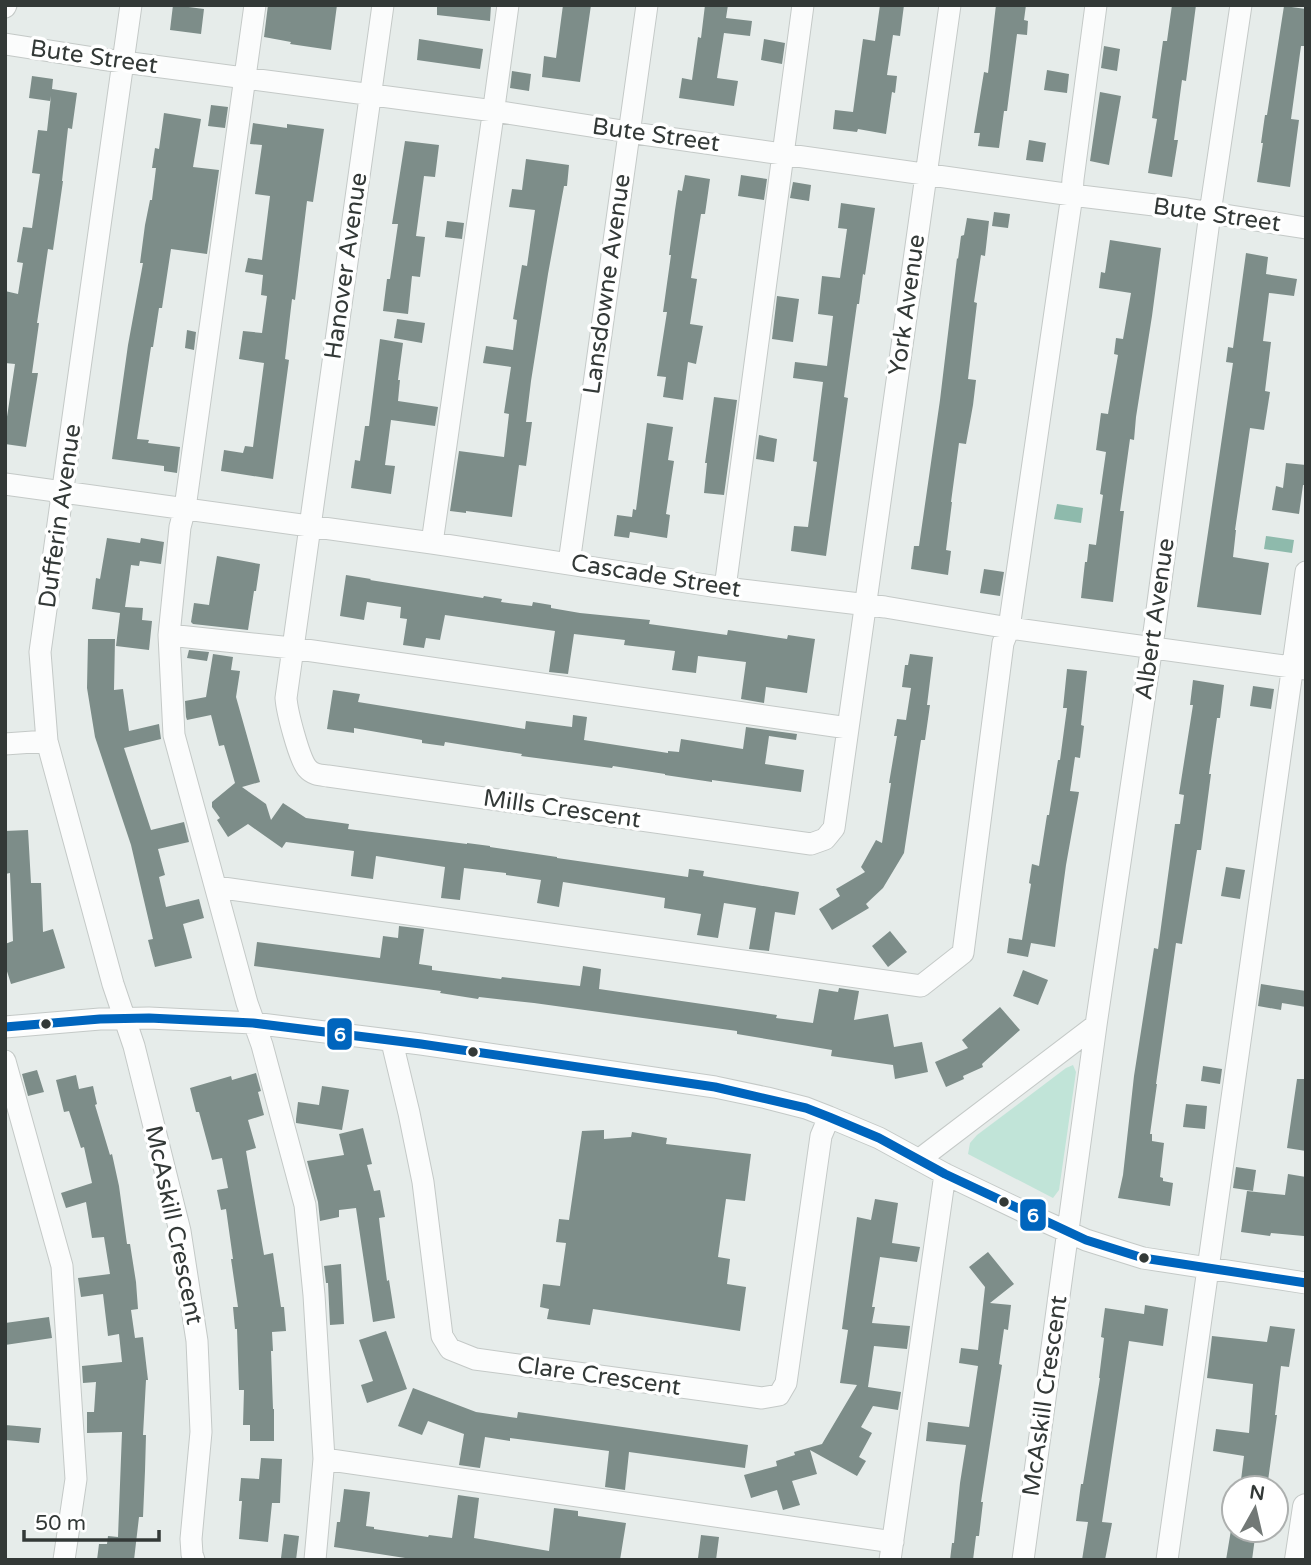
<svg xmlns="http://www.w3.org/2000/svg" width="1311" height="1565" viewBox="0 0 1311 1565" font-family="'Varela Round',sans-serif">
<rect width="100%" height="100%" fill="#e6ecea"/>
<path fill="#c1e4d8" d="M1073,1065L1076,1072L1059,1190L1053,1198L968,1154L970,1143L977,1135L1066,1068Z"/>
<path fill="#8ebaac" d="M1057,504L1083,508L1081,523L1054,519Z
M1266,536L1294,540L1292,553L1264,549Z"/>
<path fill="#7d8d89" d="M173,5L204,9L201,34L170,30Z
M268,5H337L331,50L290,44L291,42L264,37Z
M437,5H491L490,21L437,15Z
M563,5H591L580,82L542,77L544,56L556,58Z
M705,5H728L726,18L752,21L750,36L724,33L717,78L738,81L734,106L679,98L682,78L692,80L698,37L701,38Z
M880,5H904L900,36L893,35L887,75L897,76L895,93L892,92L886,134L858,129L857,132L833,129L835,110L853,112L863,39L875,41Z
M996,5H1026L1024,20L1028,21L1027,35L1017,34L1007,111H1004L999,148L978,146L980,133H974L984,72L988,73Z
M1172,5H1196L1186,81L1182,80L1174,140H1178L1172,177L1148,173L1157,119L1152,118L1163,41H1167Z
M1284,6L1306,9V31L1304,46H1301L1291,119L1299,120L1290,187L1257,182L1263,143H1261L1265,115H1267Z
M419,39L483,49L480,69L417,60Z
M764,39L785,43L782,64L761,60Z
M1104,46L1120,49L1117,71L1101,68Z
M1047,70L1069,74L1067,93L1044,90Z
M512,71L531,74L529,91L510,88Z
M32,76L53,79L52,89L77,93L72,129L68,128L62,181H63L53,250L48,249L37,323H39L32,373H38L26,447L5,444V430L15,364L5,363V291L18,294L23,263L17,262L23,227L32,228L40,174L32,173L38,130L47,131L51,96L50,101L29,98Z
M1100,92L1121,96L1109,165L1090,161Z
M211,105L228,107L225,128L208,126Z
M164,113L201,119L193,167L219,170L207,254L171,249L162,308H159L153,347H151L137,439L149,440L148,443L180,447L177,473L164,471V466L112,459L128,345L143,263H140L145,225L150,200H152L156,168H152L155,148L159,149Z
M253,123L287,128V124L324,129L313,202L307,201L295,300L292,299L285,359L289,360L273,479L221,471L224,450L243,453L245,446L253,447L264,363L239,359L243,331L262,333L267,296L261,295L263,275L245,272L248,258L262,260L270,196L255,194L262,145L250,144Z
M1029,140L1046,143L1043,162L1026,160Z
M405,141L439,145L435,177L424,176L416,236L425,237L420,277L412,276L408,314L383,311L387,279H390L398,224H392Z
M526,159L569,165L567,186H564L548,274L531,381L526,422H532L526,466L519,465L512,517L466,511V513L450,511L459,451L504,457L509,414L504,413L511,367L483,363L486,346L513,350L517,320L513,319L522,265L527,266L535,210L509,207L512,189L522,190Z
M685,175L710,179L705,214H701L691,278L697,279L690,324L703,326L696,364L688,362L683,400L663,397L666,377L657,376L667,312H663L671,255H669L675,210L678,190L682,191Z
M741,175L767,179L764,200L738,196Z
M793,182L811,185L809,201L790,198Z
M841,203L875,208L865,275L863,274L859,304H857L844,397L848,398L826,556L791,551L794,526L808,527L817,462L813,461L823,382L793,378L795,362L827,366L833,316L818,314L822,276L840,278L847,229L838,228Z
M994,212L1010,214L1008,228L992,226Z
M967,218L989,221L985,256L981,255L974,302L977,303L968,379L976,380L973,405L966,444L959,443L951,502H952L946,550L951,551L948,575L911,569L914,546H919L940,400L957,258L958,259L961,236L964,235Z
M447,221L464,223L462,239L445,237Z
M1110,240L1161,248L1152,316L1136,417L1134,440L1130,439L1120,511H1124L1113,602L1081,598L1085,562H1087L1089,544L1096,545L1103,495L1100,494L1106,452L1096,450L1101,413L1108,414L1118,355L1114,354L1116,338L1123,339L1131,293L1099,288L1101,272L1105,273Z
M1246,253L1268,257L1266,274L1297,279L1294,296L1269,293L1263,341L1271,342L1265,391L1270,392L1264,430L1250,428L1235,530H1236L1233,557L1269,563L1261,615L1197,607L1233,363L1226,362L1228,347L1233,348Z
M777,296L799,299L793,342L772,339Z
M397,319L425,323L422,343L394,338Z
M187,330L196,332L194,350L185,348Z
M380,339L403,343L398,380H400L398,401L438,407L435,426L391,420L385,465L395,466L391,494L351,488L355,460L360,461L365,426H369Z
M714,397L737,400L724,495L704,493L707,463H705Z
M647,423L673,427L668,460L674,461L666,514L670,515L667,538L630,532L629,538L614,536L617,515L632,517L633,509L636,510Z
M759,435L777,439L774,462L756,459Z
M1286,463L1306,465V485H1303L1299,514L1272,510L1276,486L1283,488Z
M107,538L140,543L141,538L164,542L161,564L140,561L139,566L131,565L125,607L143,608L142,620L152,621L149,650L116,646L120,613L92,609L96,578L100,579Z
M217,556L260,564L256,591H254L248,630L193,624L191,622L194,603L209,605Z
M984,569L1004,572L1000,596L980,593Z
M346,575L371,579L370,580L483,598L484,596L502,599L501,602L532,606L533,602L551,605V608L580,613L650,620L649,624L678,628L727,635L728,630L787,639L788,635L815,639L807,693L766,687L764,703L741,699L746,662L698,656L696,673L672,670L675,651L624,645L625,640L574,634L568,674L549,672L555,631L445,615L440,640L426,638L424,648L403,645L407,619L400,618L401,607L367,602L364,620L340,616Z
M88,639H115L114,690L123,689L129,731L159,724L161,739L124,748L151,830L184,822L189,842L158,849L165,875L159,877L166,907L199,899L204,918L183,924L192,958L155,967L148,940L153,939L131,845L95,737L87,688Z
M189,650L209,652L207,661L187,658Z
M213,654L233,657L231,670L240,671L236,697L260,782L242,787L266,804L271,820L283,803L306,818L349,824L348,829L467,844V843L490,846V847L557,857V858L688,877L689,869L704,871L703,876L799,892L795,915L775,912L769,951L749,949L756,908L724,903L718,938L697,935L701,914L664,908L665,898L563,882L559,907L537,903L541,880L506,875V873L464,868L460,900L441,898L445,867L376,856L373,879L351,876L354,851L286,842L282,848L248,824L228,837L217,820L220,818L212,807V802L235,783L224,745L219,746L211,715L187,720L186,717L185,701L206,697Z
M910,654L933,657L927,705H930L925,740H921L904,853L883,888L866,904L869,908L832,930L819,909L840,896L836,889L865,872L861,867L876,840L882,843L891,783H889L897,736H894L897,719L906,720L911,688L902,687L905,665H908Z
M1067,669L1087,671L1081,725L1084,726L1080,758L1075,757L1070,791L1079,792L1066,865L1055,947L1031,943L1028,957L1007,953L1009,938L1022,940L1031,884L1029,883L1032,864L1039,866L1047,815H1049L1058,760H1060L1067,708H1063Z
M1193,680L1224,685L1220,718H1217L1209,774H1211L1201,850H1197L1182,944L1176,943L1156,1084H1157L1150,1134H1152V1141L1164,1143L1160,1177L1163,1178V1181L1173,1183L1170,1206L1118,1198L1123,1175L1134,1076L1154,948L1158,949L1175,824H1180L1184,795L1179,794L1193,705H1190Z
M1253,686L1274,689L1271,709L1250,706Z
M333,690L360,694L358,702L525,729L526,721L572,727L573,715L587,717L584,740L668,753V751L679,752L681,739L743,749L746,727L797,734L796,740L769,736L765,764L804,770L801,792L712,780V782L665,775V774L613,766L612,768L521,756L522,754L445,742L444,746L422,743V740L354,728V733L327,729Z
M28,830L31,883H41L43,932L53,929L65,968L11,984L5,965V944L13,941L10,873L5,874V831Z
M1226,867L1245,870L1240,899L1221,896Z
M399,926L424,929L419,964L432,966V970L501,979L502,977L580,986L583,966L601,969L599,989L777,1015L776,1018L813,1023L819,989L838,992L839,988L859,991L854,1020L888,1014L894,1047L922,1042L928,1072L895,1079L893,1065L831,1056L832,1050L737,1034V1031L534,1003L479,997L478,999L440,993L441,991L254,966L257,942L380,958L383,936L398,938Z
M890,931L907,952L888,967L872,946Z
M1023,970L1048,980L1038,1005L1013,996Z
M1261,984L1306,991V1007L1282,1003L1281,1010L1258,1006Z
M1000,1007L1020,1030L982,1064L983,1067L963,1076L964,1079L946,1087L935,1062L968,1048L962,1040Z
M1203,1066L1222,1069L1220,1084L1201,1081Z
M37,1070L44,1092L28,1096L22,1074Z
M256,1073L261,1091L258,1092L264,1115L248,1120L256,1148L246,1151L264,1255L273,1253L281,1307H284L286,1331L272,1332L273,1351H271L273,1409H274V1441H250V1425H243L244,1390H239L237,1329H235L233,1307H238L231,1259H233L226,1209L221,1210L217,1190L228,1188L222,1158L212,1160L199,1112H196L190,1088L231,1076L232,1080Z
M76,1075L79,1089L93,1086L97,1104L95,1105L110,1155L112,1154L119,1186L127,1244H130L136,1282L138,1309L131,1310L135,1338L143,1337L148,1380H146L143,1435H146L145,1471L143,1517H139L134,1560H97L99,1544H107L108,1536L118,1537L122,1432L87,1433V1412H94L96,1382L83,1383L82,1366L122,1362L119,1334L108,1336L103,1294L81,1297L78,1278L110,1274L104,1237L92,1238L86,1202L66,1208L61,1193L92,1183L84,1147L81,1148L69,1111L64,1112L56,1080Z
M1297,1079H1306V1151L1287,1148Z
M322,1086L349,1090L342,1130L296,1123V1119L298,1102L319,1105Z
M1186,1104L1207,1106L1205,1129L1183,1127Z
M363,1128L372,1164L367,1165L374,1191L380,1190L385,1217L379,1218L380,1227L387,1281L389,1280L395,1318L373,1322L356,1208L339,1210V1217L320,1221L318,1202L307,1161L344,1155L339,1134Z
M604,1130V1139L631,1137L632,1132L667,1138L666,1144L751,1154L745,1201L726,1199L718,1257L730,1259L727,1284L746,1287L740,1331L593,1309L590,1325L547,1319L549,1309L540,1307L543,1284L560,1286L566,1243L556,1242L559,1219L569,1220L582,1131Z
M1236,1167L1256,1170L1253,1191L1233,1188Z
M1288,1174L1306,1177V1218L1304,1236L1271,1233L1270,1236L1241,1232L1247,1191L1285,1195Z
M875,1199L898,1203L892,1243L920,1247L917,1262L880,1257L872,1307H875L872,1323L910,1326L907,1349L874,1346L868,1387L901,1392L898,1410L873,1406L861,1427L872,1433L859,1457L866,1461L857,1476L810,1450L817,1474L792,1481L800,1505L783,1510L777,1490L751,1498L744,1475L777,1466L776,1461L795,1455L794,1452L822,1444L857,1385L840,1383L848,1330L842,1329L857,1217L871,1220Z
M988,1252L1014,1284L990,1303L1011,1305L1008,1330L1004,1329L999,1364L1002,1365L981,1502H983L979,1536H976L973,1560H950L952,1543H954L960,1483L966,1445L926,1441L928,1422L969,1427L978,1366L959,1363L961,1348L978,1350L985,1287L969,1267Z
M341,1264L344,1324L330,1325L328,1283H326L324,1266Z
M1145,1305L1168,1309L1163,1346L1129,1341L1102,1522L1112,1523L1105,1560H1082L1088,1522L1076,1521L1081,1484H1083L1100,1378H1099L1104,1338L1101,1337L1105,1308L1144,1314Z
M49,1317L52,1338L5,1345V1323Z
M1270,1326L1295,1329L1289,1367L1281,1366L1275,1415H1277L1267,1488H1240L1244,1456L1213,1451L1216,1429L1249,1433L1253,1384L1207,1378L1212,1336L1267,1342Z
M386,1331L407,1389L367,1403L361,1385L373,1381L359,1340Z
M413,1388L476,1412L517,1418L518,1412L748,1445L745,1468L629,1452L625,1490L605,1487L609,1451L510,1438V1441L485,1437L480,1468L459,1465L464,1434L428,1421L422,1435L398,1426Z
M5,1425L41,1428L39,1443L5,1440Z
M261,1458L282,1459L280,1503H272L268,1542L239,1539L242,1501H239L241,1478L259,1479Z
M344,1489L370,1492L366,1526L374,1527V1529L428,1537L429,1535L452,1538L458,1495L479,1498L474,1538L549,1551L554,1508L578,1511V1516L626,1523L620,1560H418L334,1547L337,1522H340Z
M1231,1530H1256L1252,1560H1226Z
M284,1534L299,1536L296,1560L281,1558Z
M701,1535L719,1537L716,1560L698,1558Z"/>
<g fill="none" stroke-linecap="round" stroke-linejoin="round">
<defs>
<path id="minor" d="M131,5L40,652L47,741L113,984L134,1046L180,1231L197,1341L201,1432L191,1539L192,1554L194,1560
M255,5L185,508L180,527L169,635L174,735L247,1003L262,1045L305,1205L314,1295L324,1459L315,1560
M383,5L286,698C287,712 299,758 307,768C313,775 320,775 328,776L811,844L825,839L834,828L950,5
M5,7L6,5
M5,44L101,59L494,111L648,135L1072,195L1187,209L1306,228
M5,484L432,543L725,588L885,607L1009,628L1306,669
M432,543L491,129L508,5
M569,563L647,5
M725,588L803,5
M169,635L292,648L848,728
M5,744L47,741
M216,887L921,986L963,953L1003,643L1009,628L1072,195L1073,179L1096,5
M5,1027L100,1019L149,1018L253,1023L421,1044L715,1087L767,1098L806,1108L829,1117L879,1138L945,1174L1039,1219L1086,1240L1143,1258L1306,1283
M392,1042L409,1113L423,1182L442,1336L450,1349L475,1359L762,1398L779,1395L786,1383L821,1136L829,1117
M5,1061L62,1266L76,1479L64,1560
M920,1159L1096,1025
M324,1459L893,1542
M890,1560L945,1174
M1023,1560L1096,1025L1155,625L1210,213L1241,5
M1167,1560L1306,572"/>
<path id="major" d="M1298,1560L1306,1507"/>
</defs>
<use href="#minor" stroke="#c4c9c7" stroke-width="23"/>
<use href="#major" stroke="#c4c9c7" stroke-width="28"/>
<use href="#minor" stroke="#fbfcfc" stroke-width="21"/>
<use href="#major" stroke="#fbfcfc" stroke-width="26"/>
<defs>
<path id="bus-1" d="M5,1027L100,1019L149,1018L253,1023L421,1044L715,1087L806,1108L829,1117L879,1138L945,1174L1086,1240L1143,1258L1306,1283"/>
</defs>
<use href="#bus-1" stroke="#fff" stroke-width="14"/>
<use href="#bus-1" stroke="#0065bd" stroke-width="9"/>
</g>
<g fill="#333937" stroke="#fff" stroke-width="2.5">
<circle cx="46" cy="1024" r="6"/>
<circle cx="473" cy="1052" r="6"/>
<circle cx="1004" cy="1202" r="6"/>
<circle cx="1144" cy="1258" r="6"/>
</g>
<g text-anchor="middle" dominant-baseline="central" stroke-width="7" stroke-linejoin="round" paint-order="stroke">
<g font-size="24" fill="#333937" stroke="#fff">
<text transform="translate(94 57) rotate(8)">Bute Street</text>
<text transform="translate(656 135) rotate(8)">Bute Street</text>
<text transform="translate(1217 215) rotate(8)">Bute Street</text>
<text transform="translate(346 266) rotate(-82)">Hanover Avenue</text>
<text transform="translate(607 284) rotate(-82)">Lansdowne Avenue</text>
<text transform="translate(907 305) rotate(-82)">York Avenue</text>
<text transform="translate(60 516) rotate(-82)">Dufferin Avenue</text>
<text transform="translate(656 576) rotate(9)">Cascade Street</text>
<text transform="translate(1155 619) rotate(-82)">Albert Avenue</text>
<text transform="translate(562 809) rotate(8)">Mills Crescent</text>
<text transform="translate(174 1225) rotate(78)">McAskill Crescent</text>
<text transform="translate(599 1376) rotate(8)">Clare Crescent</text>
<text transform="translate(1045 1396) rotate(-82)">McAskill Crescent</text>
</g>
</g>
<g stroke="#fff" stroke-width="2.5">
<rect x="326" y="1017" width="27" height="34" rx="7" fill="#0065bd"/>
<rect x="1019" y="1198" width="28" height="34" rx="7" fill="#0065bd"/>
</g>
<g font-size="19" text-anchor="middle" font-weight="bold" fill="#fff">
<text x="340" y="1041">6</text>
<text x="1033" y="1222">6</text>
</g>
<rect width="1311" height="1565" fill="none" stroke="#333937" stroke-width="14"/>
<g transform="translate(1255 1509) rotate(8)"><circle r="33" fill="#ffffff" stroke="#adb0af" stroke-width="2"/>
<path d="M0-5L12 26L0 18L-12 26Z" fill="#727876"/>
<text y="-10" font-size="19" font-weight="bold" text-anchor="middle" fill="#333937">N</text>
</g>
<path d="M24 1530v10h135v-10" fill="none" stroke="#333937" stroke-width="3.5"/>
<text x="35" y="1530" font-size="21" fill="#333937" stroke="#ffffff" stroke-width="5" paint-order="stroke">50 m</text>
</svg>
